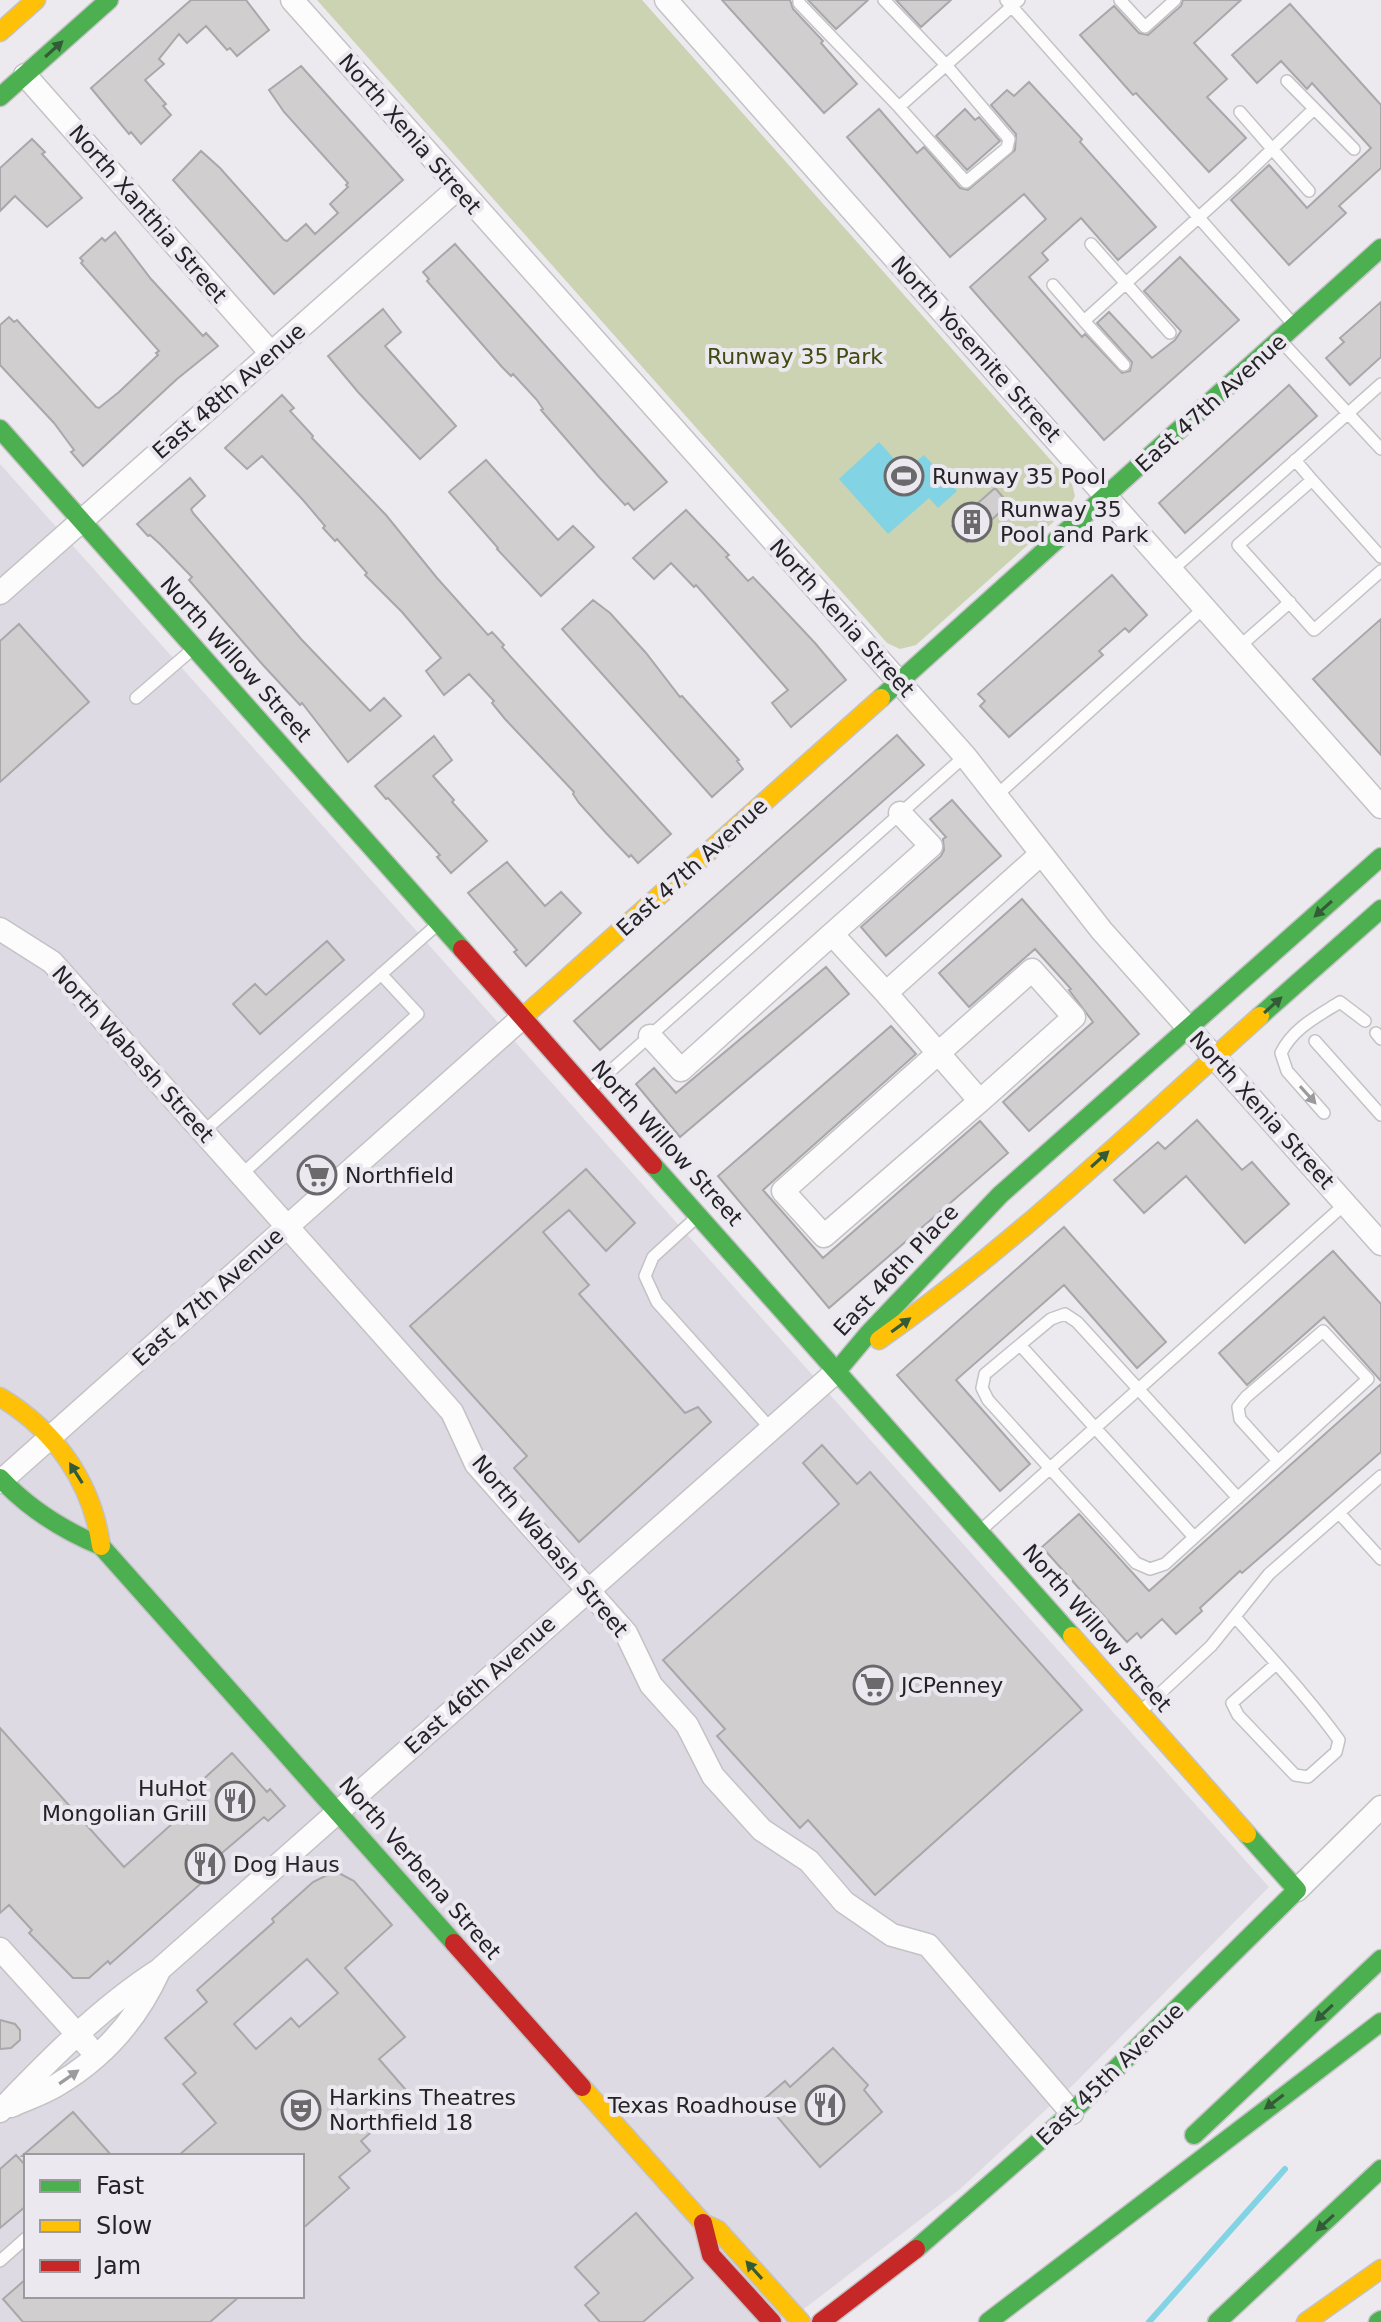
<svg xmlns="http://www.w3.org/2000/svg" width="1381" height="2322" viewBox="0 0 1381 2322" font-family="'DejaVu Sans',sans-serif">
<rect width="100%" height="100%" fill="#eceaee"/>
<path fill="#dedae3" fill-rule="evenodd" d="M0,464L1269,1887L1076,2082L960,2189L787,2322H0ZM26,2156H302V2296H26Z"/>
<path fill="#cbd3b2" d="M317,0H642L1072,484L1075,496L1069,508L916,645L900,649L887,643Z"/>
<path fill="#82d3e3" d="M879,442L905,471L924,455L957,491L938,508L929,498L888,534L839,479Z"/>
<g fill="none" stroke-linecap="round" stroke-linejoin="round">
<path stroke="#82d3e3" stroke-width="6" d="M1149,2322L1285,2169"/>
</g>
<path fill="#d1ced0" stroke="#a9a7a9" stroke-width="2" fill-rule="evenodd" d="M191,0H246L269,30L237,56L230,48L227,50L206,26L187,43L179,34L159,59L164,64L145,80L166,104L163,106L171,115L141,144L131,132L129,134L91,88Z
M722,0H790L793,9L823,41L821,43L857,84L824,113Z
M808,0H868L836,29Z
M896,0H951L921,27Z
M1183,0H1241L1194,43L1227,79L1207,97L1246,138L1209,172L1136,93L1133,95L1080,35L1114,6L1139,33L1148,35L1181,6Z
M1290,4L1381,105V168L1339,206L1346,213L1289,265L1231,200L1269,165L1307,208L1371,148L1312,83L1307,89L1281,61L1257,83L1232,55Z
M301,66L403,180L274,294L173,180L201,151L220,168L284,240L287,241L306,224L315,234L338,213L330,204L348,187L346,185L348,183L284,112L269,90Z
M1029,82L1082,139L1080,142L1156,227L1118,260L1081,218L1042,253L1048,260L1029,277L1082,337L1085,334L1122,373L1130,371L1132,362L1097,323L1109,312L1152,358L1175,340L1181,331L1144,291L1180,257L1239,320L1104,440L970,287L1046,219L1024,194L950,257L847,137L879,109L917,153L924,147L960,188L968,190L1015,150L1016,134L991,105L1007,90L1014,96Z
M965,109L975,120L979,117L1000,141L967,170L936,136Z
M32,139L45,152L42,154L82,198L47,227L15,196L0,211V168Z
M115,232L151,279L203,336L206,333L218,346L177,379L83,466L71,452L74,450L54,423L0,365V325L9,317L14,322L17,320L96,407L99,408L119,392L158,355L156,353L159,351L81,263L83,261L80,258L102,238L105,241Z
M455,244L667,482L634,510L628,503L625,505L599,477L541,410L543,409L537,400L513,374L511,376L502,367L427,281L429,279L423,272Z
M1381,302V357L1350,385L1326,358L1344,342L1340,338Z
M383,309L401,332L385,346L456,426L420,459L358,392L328,356Z
M1289,385L1317,416L1185,533L1159,503Z
M282,395L294,408L290,411L313,436L312,438L386,515L437,578L488,635L492,632L504,645L502,647L671,834L638,863L631,855L629,857L606,833L579,803L573,794L574,792L505,719L492,703L494,701L469,674L444,695L426,671L441,658L402,612L365,575L367,573L337,539L335,541L323,528L325,526L303,500L262,456L247,469L225,448Z
M486,460L558,540L573,526L594,547L541,596L497,549L498,548L449,492Z
M190,478L205,496L191,509L193,513L301,639L370,711L384,698L401,716L348,762L302,703L300,705L263,665L189,580L192,577L161,545L150,535L148,536L137,524Z
M995,488L1009,504L967,542L952,526Z
M686,510L729,555L726,557L748,581L753,577L815,643L846,680L791,727L772,703L788,690L696,585L694,587L671,563L654,579L633,558Z
M1112,575L1147,615L1129,632L1125,628L1099,651L1103,655L1009,737L980,706L985,701L978,694Z
M593,600L610,613L646,653L680,697L682,696L739,760L737,761L743,769L712,797L562,629Z
M1381,619V755L1313,679Z
M19,624L89,702L0,782V641Z
M897,735L924,765L600,1050L574,1021Z
M434,736L452,760L433,776L454,800L452,802L487,841L451,873L437,857L440,855L388,798L386,799L375,786Z
M952,800L1001,856L886,956L861,927L941,856L944,850L943,839L946,837L930,819Z
M507,862L545,906L561,892L581,913L526,966L514,952L517,950L468,893Z
M1022,899L1139,1034L1029,1131L1003,1102L1093,1022L1069,990L1071,989L1035,949L969,1007L939,973Z
M327,941L344,960L260,1034L233,1004L255,984L266,995Z
M826,967L849,994L680,1137L636,1084L654,1068L676,1093Z
M891,1026L916,1054L763,1190L823,1258L980,1121L1008,1153L829,1308L718,1176Z
M1197,1120L1242,1170L1252,1162L1289,1204L1245,1243L1186,1176L1144,1213L1114,1180L1158,1142L1165,1149Z
M586,1169L635,1223L606,1251L569,1210L543,1232L589,1285L579,1294L685,1413L698,1407L711,1422L579,1542L514,1468L527,1456L410,1326Z
M1064,1227L1166,1342L1137,1368L1064,1285L956,1380L1030,1464L1000,1491L897,1375Z
M1333,1251L1381,1304V1381L1324,1317L1247,1385L1219,1353Z
M1381,1384V1452L1242,1573L1240,1571L1200,1608L1202,1611L1176,1634L1162,1619L1141,1638L1137,1633L1127,1642L1042,1547L1079,1514L1149,1591Z
M822,1445L857,1484L870,1472L1082,1710L875,1895L808,1820L800,1828L717,1736L725,1729L663,1660L839,1504L803,1463Z
M0,1728L124,1867L193,1805L185,1796L232,1753L267,1792L270,1789L285,1806L268,1821L264,1817L209,1864L215,1871L110,1964L108,1961L89,1978H73L29,1933L32,1930L9,1905L0,1913Z
M335,1871L354,1881L392,1925L345,1968L405,2037L379,2059L412,2097L361,2141L370,2151L339,2177L349,2188L302,2229V2156H178L216,2123L183,2084L196,2073L165,2038L207,2002L197,1990L274,1922L272,1919L313,1882ZM307,1959L338,1993L299,2027L291,2018L256,2049L234,2024Z
M0,2020L15,2024L20,2030V2040L11,2048L0,2049Z
M833,2048L868,2085L864,2090L882,2112L820,2167L763,2100L785,2081L790,2087Z
M73,2112L112,2156H22Z
M16,2155L26,2166V2206L0,2228V2169Z
M636,2213L693,2278L643,2322H600L585,2305L599,2293L575,2267Z
M26,2279V2296H240L210,2322H23L3,2299Z"/>
<g fill="none" stroke-linecap="round" stroke-linejoin="round">
<defs>
<path id="lane" d="M799,0V3L899,107L966,182L1007,148L1009,139L946,65L884,0
M1006,0L1293,324
M1120,0L1145,27L1175,0
M1287,81L1354,149
M899,107L1019,0
M1240,112L1309,191
M1091,244L1170,333
M1053,285L1084,321
M1281,341L1381,449
M1124,365L1084,321L1240,180L1314,109
M1295,460L1312,480
M1381,557L1312,480L1238,545L1314,630L1381,571
M1172,570L1381,384
M1240,646L1290,602
M136,698L194,648
M997,795L1205,607
M1376,1033L1381,1039
M1315,1041L1381,1115
M589,1090L965,756
M1324,1113L1287,1071L1281,1053C1293,1028 1318,1016 1340,1002L1365,1021
M203,1132L439,923
M241,1175L418,1014L381,974
M698,1216L653,1257L645,1276L657,1302L771,1429
M1020,1345L1194,1537
M1238,1498L1077,1322L1065,1314L1051,1319L985,1374L982,1388L988,1400L1136,1563L1150,1569L1165,1564L1368,1379L1323,1331L1246,1397L1238,1407L1240,1419L1278,1461
M1339,1513L1381,1559
M980,1531L1345,1204
M1236,1618C1271,1658 1308,1697 1339,1740L1336,1752L1308,1777L1295,1775L1238,1715L1232,1703L1276,1664
M1139,1713L1211,1646L1269,1574L1381,1476
M0,2261L26,2238"/>
<path id="street" d="M292,0L965,756L1102,931L1381,1244
M666,0L1381,807
M25,75L271,353
M0,593L458,188
M0,929L52,962L452,1412L476,1464L626,1633L651,1685L687,1725L713,1776L762,1830L809,1861L844,1902L892,1935L928,1945L1072,2113
M886,993L832,934L931,846L900,813
M650,1036L681,1070L832,934
M980,1101L824,1236L783,1191L1032,970L1074,1017L980,1101L886,993L1041,854
M0,1482L523,1017
M1297,1890L1381,1807
M0,1949L88,2046
M11,2106C26,2099 42,2094 57,2085C103,2058 137,2019 159,1971
M0,2111C48,2061 101,2007 159,1970L837,1371"/>
<path id="fast" d="M0,97L109,0
M0,429L462,949
M881,698L1381,248
M1260,1016L1381,909
M653,1165L1072,1636
M837,1371L868,1334L1000,1195L1381,857
M0,1478C29,1509 62,1530 101,1546L454,1943
M1194,2135L1381,1959
M916,2249L1068,2116L1297,1890L1247,1834
M988,2322L1381,2022
M1217,2322L1381,2169
M1378,2322L1381,2320"/>
<path id="slow" d="M0,32L36,0
M523,1017L881,698
M879,1340C1015,1244 1136,1127 1260,1016
M0,1397C55,1430 92,1482 101,1546
M1072,1636L1247,1834
M582,2087L703,2223L718,2230L801,2322
M1306,2322L1381,2269"/>
<path id="jam" d="M462,949L653,1165
M454,1943L582,2087
M703,2223L711,2255L772,2322
M821,2322L916,2249"/>
</defs>
<use href="#lane" stroke="#c3c2c5" stroke-width="14"/>
<use href="#street" stroke="#c3c2c5" stroke-width="25"/>
<use href="#fast" stroke="#c3c2c5" stroke-width="21"/>
<use href="#slow" stroke="#c3c2c5" stroke-width="21"/>
<use href="#jam" stroke="#c3c2c5" stroke-width="21"/>
<use href="#lane" stroke="#fcfcfc" stroke-width="11"/>
<use href="#street" stroke="#fcfcfc" stroke-width="22"/>
<use href="#fast" stroke="#4caf50" stroke-width="18"/>
<use href="#slow" stroke="#ffc107" stroke-width="18"/>
<use href="#jam" stroke="#c62828" stroke-width="18"/>
</g>
<defs><path id="oneway-solid" d="M-6-.8H1V-3.2L6.5 0L1 3.2V.8H-6Z" transform="scale(2)"/></defs>
<g fill="#345b37">
<use href="#oneway-solid" transform="translate(54 49) rotate(-42)"/>
<use href="#oneway-solid" transform="translate(1323 909) rotate(138)"/>
<use href="#oneway-solid" transform="translate(1273 1005) rotate(-42)"/>
<use href="#oneway-solid" transform="translate(1100 1159) rotate(-42)"/>
<use href="#oneway-solid" transform="translate(901 1325) rotate(-36)"/>
<use href="#oneway-solid" transform="translate(76 1473) rotate(-122)"/>
<use href="#oneway-solid" transform="translate(1324 2013) rotate(137)"/>
<use href="#oneway-solid" transform="translate(1274 2102) rotate(143)"/>
<use href="#oneway-solid" transform="translate(1325 2223) rotate(137)"/>
<use href="#oneway-solid" transform="translate(754 2270) rotate(-132)"/>
</g>
<g fill="#9b9a9c">
<use href="#oneway-solid" transform="translate(1308 1095) rotate(48)"/>
<use href="#oneway-solid" transform="translate(69 2077) rotate(-35)"/>
</g>
<defs>
<symbol id="stadium-ring" viewBox="-11 -11 22 22"><circle r="9.5" fill="#ece8f0" stroke="#6a696c" stroke-width="1.5"/><path d="M0-5a6.5 5 0 1 0 0 10a6.5 5 0 1 0 0-10ZM-3.5-1.8h7v3.6h-7Z" fill="#6a696c"/></symbol>
<symbol id="building-ring" viewBox="-11 -11 22 22"><circle r="9.5" fill="#ece8f0" stroke="#6a696c" stroke-width="1.5"/><path d="M-4-6H4V6H1V3H-1V6H-4ZM-2.5-4.3h1.7v1.8h-1.7ZM.8-4.3h1.7v1.8H.8ZM-2.5-1h1.7V.8h-1.7ZM.8-1h1.7V.8H.8Z" fill="#6a696c"/></symbol>
<symbol id="supermarket-ring" viewBox="-11 -11 22 22"><circle r="9.5" fill="#ece8f0" stroke="#6a696c" stroke-width="1.5"/><path d="M-6-5.5h2.5l.6 2H6L4.5 2H-2.5L-4.4-4H-6ZM-1.5 3.2a1.3 1.3 0 1 0 .1 0ZM3 3.2a1.3 1.3 0 1 0 .1 0Z" fill="#6a696c"/></symbol>
<symbol id="restaurant-ring" viewBox="-11 -11 22 22"><circle r="9.5" fill="#ece8f0" stroke="#6a696c" stroke-width="1.5"/><path d="M-5-6h1v4h1v-4h1v4h1v-4h1v5L-1.5 .5V6h-2V.5L-5-1ZM5-6V6H3V1.5H1.5Q1.5-4 5-6Z" fill="#6a696c"/></symbol>
<symbol id="theatre-ring" viewBox="-11 -11 22 22"><circle r="9.5" fill="#ece8f0" stroke="#6a696c" stroke-width="1.5"/><path d="M-5-5.5Q0-4 5-5.5V0Q5 5 0 6Q-5 5-5 0ZM-3.3-2.5H-1v1.5H-3.3ZM1-2.5H3.3v1.5H1ZM-2.8 1Q0 5.5 2.8 1Z" fill="#6a696c"/></symbol>
</defs>
<g fill-rule="evenodd">
<use href="#stadium-ring" x="882" y="454" width="44" height="44"/>
<use href="#building-ring" x="950" y="500" width="44" height="44"/>
<use href="#supermarket-ring" x="295" y="1153" width="44" height="44"/>
<use href="#supermarket-ring" x="851" y="1663" width="44" height="44"/>
<use href="#restaurant-ring" x="213" y="1779" width="44" height="44"/>
<use href="#restaurant-ring" x="183" y="1842" width="44" height="44"/>
<use href="#restaurant-ring" x="803" y="2083" width="44" height="44"/>
<use href="#theatre-ring" x="279" y="2088" width="44" height="44"/>
</g>
<g text-anchor="middle" dominant-baseline="central" stroke-width="8" stroke-linejoin="round" paint-order="stroke">
<g font-size="22" fill="#242326" stroke="#ece8f0">
<text transform="translate(410 134) rotate(49)">North Xenia Street</text>
<text transform="translate(148 214) rotate(49)">North Xanthia Street</text>
<text transform="translate(976 349) rotate(48)">North Yosemite Street</text>
<text transform="translate(229 391) rotate(-41)">East 48th Avenue</text>
<text transform="translate(1211 403) rotate(-42)">East 47th Avenue</text>
<text transform="translate(842 618) rotate(48)">North Xenia Street</text>
<text transform="translate(236 659) rotate(48)">North Willow Street</text>
<text transform="translate(692 867) rotate(-42)">East 47th Avenue</text>
<text transform="translate(133 1054) rotate(48)">North Wabash Street</text>
<text transform="translate(1262 1110) rotate(48)">North Xenia Street</text>
<text transform="translate(667 1143) rotate(48)">North Willow Street</text>
<text transform="translate(896 1270) rotate(-47)">East 46th Place</text>
<text transform="translate(208 1297) rotate(-42)">East 47th Avenue</text>
<text transform="translate(550 1546) rotate(50)">North Wabash Street</text>
<text transform="translate(1097 1628) rotate(49)">North Willow Street</text>
<text transform="translate(480 1685) rotate(-42)">East 46th Avenue</text>
<text transform="translate(420 1868) rotate(49)">North Verbena Street</text>
<text transform="translate(1110 2074) rotate(-44)">East 45th Avenue</text>
</g>
<g font-size="22" fill="#3f4b0f" stroke="#ece8f0">
<text x="795" y="356">Runway 35 Park</text>
</g>
<g font-size="22" fill="#242326" stroke="#ece8f0" text-anchor="start">
<text x="932" y="476">Runway 35 Pool</text>
<text x="1000" y="509">Runway 35<tspan x="1000" dy="25">Pool and Park</tspan></text>
<text x="345" y="1175">Northfield</text>
<text x="901" y="1685">JCPenney</text>
<text x="207" y="1788" text-anchor="end">HuHot<tspan x="207" dy="25">Mongolian Grill</tspan></text>
<text x="233" y="1864">Dog Haus</text>
<text x="329" y="2097">Harkins Theatres<tspan x="329" dy="25">Northfield 18</tspan></text>
<text x="797" y="2105" text-anchor="end">Texas Roadhouse</text>
</g>
</g>
<rect x="24" y="2154" width="280" height="144" fill="#ece8f0" stroke="#9c999f" stroke-width="2"/>
<rect x="40" y="2180" width="40" height="12" fill="#4caf50" stroke="#9c999f" stroke-width="2"/>
<text x="96" y="2194" font-size="24" fill="#242326">Fast</text>
<rect x="40" y="2220" width="40" height="12" fill="#ffc107" stroke="#9c999f" stroke-width="2"/>
<text x="96" y="2234" font-size="24" fill="#242326">Slow</text>
<rect x="40" y="2260" width="40" height="12" fill="#c62828" stroke="#9c999f" stroke-width="2"/>
<text x="96" y="2274" font-size="24" fill="#242326">Jam</text>
</svg>
